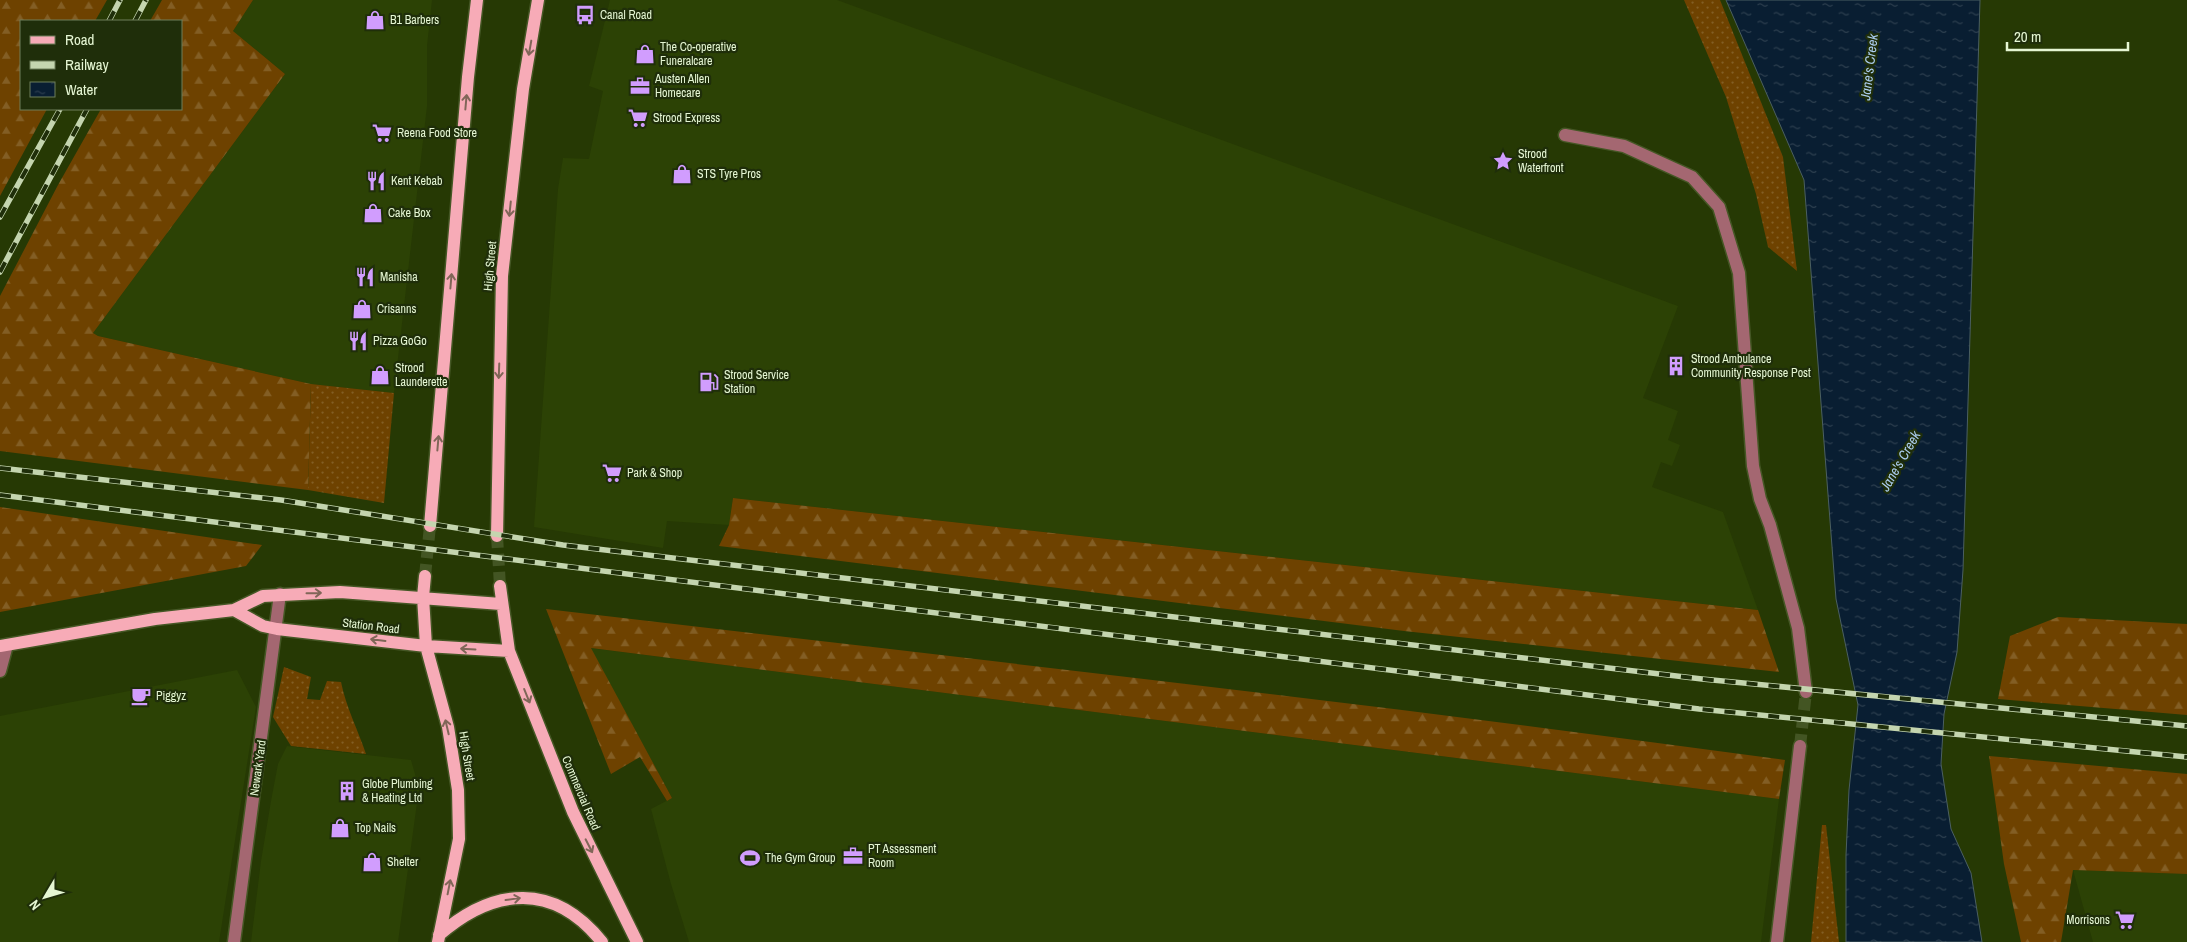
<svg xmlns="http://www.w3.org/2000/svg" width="2187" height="942" viewBox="0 0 2187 942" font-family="'Archivo Narrow',sans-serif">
<defs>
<pattern id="grass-dots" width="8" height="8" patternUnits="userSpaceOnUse" patternTransform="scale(1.25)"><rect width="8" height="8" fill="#6e4200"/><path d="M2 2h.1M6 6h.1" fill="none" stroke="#835e24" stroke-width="1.8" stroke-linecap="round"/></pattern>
<pattern id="forest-firs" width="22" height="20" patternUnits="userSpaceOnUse" patternTransform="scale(1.25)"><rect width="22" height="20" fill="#6e4200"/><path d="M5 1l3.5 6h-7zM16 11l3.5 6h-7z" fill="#835e24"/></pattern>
<pattern id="water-ripples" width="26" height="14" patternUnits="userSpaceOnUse" patternTransform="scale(1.25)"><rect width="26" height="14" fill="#091e32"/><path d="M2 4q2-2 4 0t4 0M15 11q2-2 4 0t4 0" fill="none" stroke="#2d3f4f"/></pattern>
</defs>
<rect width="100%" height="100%" fill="#263904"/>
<path fill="#2c4205" d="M253,0H432L427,46V106L394,393L311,384L98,336L93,333L285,74L233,31Z
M610,0H837L1678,306L1643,398L1678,411L1668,440L1680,445L1672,466L1661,462L1652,487L1723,512L1758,610L733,498L729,525L667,521L663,548L534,527L558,189L563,158L589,159L603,91L589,86Z
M590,648L1779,799L1761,942H689L671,884L651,809L672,798Z
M237,670L256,707L219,942H0V716Z
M287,746L411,760L419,788L398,942H251L261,861L271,801L278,764Z
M2073,870L2187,874V942H2093Z"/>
<path fill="url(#grass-dots)" d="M1684,0H1720L1783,157L1797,271L1768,247L1756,194L1726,97Z
M311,384L394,393L384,503L308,490Z
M284,667L311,677L307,699L320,700L327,681L341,682C346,707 358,730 366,754L291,746L273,717Z
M1822,825H1826L1839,942H1811Z"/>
<path fill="url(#forest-firs)" d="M0,0H107L95,21H21V109H47L0,196Z
M162,0H253L233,31L285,74L93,333L98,336L311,384L308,490L0,451V296L58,185L101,109H181V21H150Z
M733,498L1758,610L1779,672L1404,631L719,546L729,525Z
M0,507L262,545L246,566L0,612Z
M546,609C959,658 1373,703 1785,760L1779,799L591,648L672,798L667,801L640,757L611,774Z
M2058,617L2187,624V715L1998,699L2010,636Z
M1989,756L2187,774V874L2073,870L2061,942H2021L2004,864Z"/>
<path fill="url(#water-ripples)" stroke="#4b5f62" d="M1726,0H1980L1963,570L1957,652L1944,714L1941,764L1951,829L1971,873L1982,942H1846V855L1849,790L1858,705L1836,599L1804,180Z"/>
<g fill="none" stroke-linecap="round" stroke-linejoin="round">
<path stroke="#435523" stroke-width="12" stroke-dasharray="12 6" stroke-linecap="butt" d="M1800,746L1806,692"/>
<path stroke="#435523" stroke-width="12" stroke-dasharray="12 6" stroke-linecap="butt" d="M497,536L500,586
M425,576L430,526"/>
<defs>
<path id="minor" d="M1565,135L1624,146L1692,177L1719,207L1739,273L1753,466L1760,499L1770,525L1798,628L1806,692
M0,671L7,645
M234,942L280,594
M1777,942L1800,746"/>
<path id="major" d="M430,526L468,77L477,0
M497,536L502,276L523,89L538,0
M425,576L423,597L426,646L448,727L458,790L459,839L438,942
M500,586L509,651L573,812L637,942
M234,610L263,626L277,629L426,646L509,651
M0,646L155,619L234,610L263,596L340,592L501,604
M439,935C494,887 554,882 602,942"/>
</defs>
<use href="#minor" stroke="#455725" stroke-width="15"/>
<use href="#major" stroke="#455725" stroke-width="15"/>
<use href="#minor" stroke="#a46771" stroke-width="12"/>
<use href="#major" stroke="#f7abb7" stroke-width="12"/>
<defs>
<path id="rail" d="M109,21L120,0
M135,21L146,0
M0,217L60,109
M0,272L87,109
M0,468L281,500L563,545L1702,679L2187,726
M0,495L1699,709L2187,757"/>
</defs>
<use href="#rail" stroke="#c4d5af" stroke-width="5.5"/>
<use href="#rail" stroke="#1f2e0a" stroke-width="4" stroke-dasharray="11" stroke-linecap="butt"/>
</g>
<defs><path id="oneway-shaft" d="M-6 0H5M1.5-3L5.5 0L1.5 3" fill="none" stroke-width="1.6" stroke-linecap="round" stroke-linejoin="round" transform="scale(1.25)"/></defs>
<g stroke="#806658">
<use href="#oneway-shaft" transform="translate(530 48) rotate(100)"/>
<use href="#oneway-shaft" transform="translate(466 102) rotate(-85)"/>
<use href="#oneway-shaft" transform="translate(510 209) rotate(96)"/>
<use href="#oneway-shaft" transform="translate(451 281) rotate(-85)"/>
<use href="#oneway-shaft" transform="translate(499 371) rotate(92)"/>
<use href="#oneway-shaft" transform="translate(438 443) rotate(-85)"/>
<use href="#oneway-shaft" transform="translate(314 593) rotate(-1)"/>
<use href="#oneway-shaft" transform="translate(378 640) rotate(-173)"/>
<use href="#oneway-shaft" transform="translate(468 649) rotate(-177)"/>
<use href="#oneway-shaft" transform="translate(527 696) rotate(68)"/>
<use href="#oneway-shaft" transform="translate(447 727) rotate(-103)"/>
<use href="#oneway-shaft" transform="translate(589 846) rotate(63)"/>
<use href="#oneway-shaft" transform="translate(449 887) rotate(-79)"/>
<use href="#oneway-shaft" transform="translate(513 899) rotate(-8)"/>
</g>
<defs>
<symbol id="bus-bare" viewBox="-9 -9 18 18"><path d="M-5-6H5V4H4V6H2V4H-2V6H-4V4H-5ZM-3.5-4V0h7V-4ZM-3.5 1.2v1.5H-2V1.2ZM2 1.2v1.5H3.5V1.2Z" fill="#d19dfe" stroke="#1f2e0a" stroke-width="2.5" paint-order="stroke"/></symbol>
<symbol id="shop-bare" viewBox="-9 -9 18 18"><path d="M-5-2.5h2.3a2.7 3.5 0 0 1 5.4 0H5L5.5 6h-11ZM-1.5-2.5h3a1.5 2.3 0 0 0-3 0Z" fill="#d19dfe" stroke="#1f2e0a" stroke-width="2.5" paint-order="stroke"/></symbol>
<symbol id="office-bare" viewBox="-9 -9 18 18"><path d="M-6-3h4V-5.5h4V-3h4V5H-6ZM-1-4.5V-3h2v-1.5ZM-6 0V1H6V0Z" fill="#d19dfe" stroke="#1f2e0a" stroke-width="2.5" paint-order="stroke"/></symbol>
<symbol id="supermarket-bare" viewBox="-9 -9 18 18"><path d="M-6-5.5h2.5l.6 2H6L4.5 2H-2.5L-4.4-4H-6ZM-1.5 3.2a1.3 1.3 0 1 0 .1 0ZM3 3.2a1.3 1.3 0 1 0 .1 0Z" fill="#d19dfe" stroke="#1f2e0a" stroke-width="2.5" paint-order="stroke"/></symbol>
<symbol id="sight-bare" viewBox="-9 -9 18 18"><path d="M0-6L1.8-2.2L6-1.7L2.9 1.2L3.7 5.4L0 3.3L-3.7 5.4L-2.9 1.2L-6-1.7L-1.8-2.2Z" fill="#d19dfe" stroke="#1f2e0a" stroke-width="2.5" paint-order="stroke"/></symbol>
<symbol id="restaurant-bare" viewBox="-9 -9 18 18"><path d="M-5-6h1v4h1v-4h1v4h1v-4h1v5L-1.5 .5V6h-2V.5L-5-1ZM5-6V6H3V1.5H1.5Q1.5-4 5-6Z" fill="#d19dfe" stroke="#1f2e0a" stroke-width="2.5" paint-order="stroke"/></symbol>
<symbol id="building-bare" viewBox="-9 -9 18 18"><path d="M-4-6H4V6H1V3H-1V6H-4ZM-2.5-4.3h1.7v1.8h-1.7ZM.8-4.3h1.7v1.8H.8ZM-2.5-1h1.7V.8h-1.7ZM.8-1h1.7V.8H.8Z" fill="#d19dfe" stroke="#1f2e0a" stroke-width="2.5" paint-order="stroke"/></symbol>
<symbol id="fuel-bare" viewBox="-9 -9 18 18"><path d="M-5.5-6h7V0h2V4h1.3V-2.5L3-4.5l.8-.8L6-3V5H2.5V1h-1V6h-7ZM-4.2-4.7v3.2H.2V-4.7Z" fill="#d19dfe" stroke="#1f2e0a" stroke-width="2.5" paint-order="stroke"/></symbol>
<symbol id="cafe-bare" viewBox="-9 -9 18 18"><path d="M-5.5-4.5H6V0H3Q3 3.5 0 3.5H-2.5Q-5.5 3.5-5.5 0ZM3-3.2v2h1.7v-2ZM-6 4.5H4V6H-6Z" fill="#d19dfe" stroke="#1f2e0a" stroke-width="2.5" paint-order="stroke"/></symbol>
<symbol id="stadium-bare" viewBox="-9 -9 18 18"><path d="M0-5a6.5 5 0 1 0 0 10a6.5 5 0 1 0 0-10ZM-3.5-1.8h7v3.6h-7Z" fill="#d19dfe" stroke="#1f2e0a" stroke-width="2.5" paint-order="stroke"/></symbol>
</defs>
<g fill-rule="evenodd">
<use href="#bus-bare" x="571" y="1" width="28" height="28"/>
<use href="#shop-bare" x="361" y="6" width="28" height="28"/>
<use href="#shop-bare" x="631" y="40" width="28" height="28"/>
<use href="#office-bare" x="626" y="72" width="28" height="28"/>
<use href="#supermarket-bare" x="624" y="104" width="28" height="28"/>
<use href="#supermarket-bare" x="368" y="119" width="28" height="28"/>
<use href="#sight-bare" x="1489" y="147" width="28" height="28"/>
<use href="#shop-bare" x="668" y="160" width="28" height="28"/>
<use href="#restaurant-bare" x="362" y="167" width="28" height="28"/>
<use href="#shop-bare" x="359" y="199" width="28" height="28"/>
<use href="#restaurant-bare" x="351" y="263" width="28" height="28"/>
<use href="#shop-bare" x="348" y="295" width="28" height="28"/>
<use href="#restaurant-bare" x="344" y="327" width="28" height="28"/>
<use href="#building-bare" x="1662" y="352" width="28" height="28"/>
<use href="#shop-bare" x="366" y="361" width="28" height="28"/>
<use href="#fuel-bare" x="695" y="368" width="28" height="28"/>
<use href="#supermarket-bare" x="598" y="459" width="28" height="28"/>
<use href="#cafe-bare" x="127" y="682" width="28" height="28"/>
<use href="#building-bare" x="333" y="777" width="28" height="28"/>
<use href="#shop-bare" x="326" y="814" width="28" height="28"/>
<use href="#office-bare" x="839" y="842" width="28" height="28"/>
<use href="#stadium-bare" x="736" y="844" width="28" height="28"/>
<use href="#shop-bare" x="358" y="848" width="28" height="28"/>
<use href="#supermarket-bare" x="2111" y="906" width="28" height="28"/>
</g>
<g text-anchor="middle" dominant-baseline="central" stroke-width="4.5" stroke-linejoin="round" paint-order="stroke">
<g font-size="12" fill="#e5f6d3" stroke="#1f2e0a" text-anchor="start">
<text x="600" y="15">Canal Road</text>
<text x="390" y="20">B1 Barbers</text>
<text x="660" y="47">The Co-operative<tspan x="660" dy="14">Funeralcare</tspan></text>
<text x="655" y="79">Austen Allen<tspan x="655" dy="14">Homecare</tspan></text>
<text x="653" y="118">Strood Express</text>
<text x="397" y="133">Reena Food Store</text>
<text x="1518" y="154">Strood<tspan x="1518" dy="14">Waterfront</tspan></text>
<text x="697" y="174">STS Tyre Pros</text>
<text x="391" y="181">Kent Kebab</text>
<text x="388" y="213">Cake Box</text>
<text x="380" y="277">Manisha</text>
<text x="377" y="309">Crisanns</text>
<text x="373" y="341">Pizza GoGo</text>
<text x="1691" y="359">Strood Ambulance<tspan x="1691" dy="14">Community Response Post</tspan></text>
<text x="395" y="368">Strood<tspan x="395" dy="14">Launderette</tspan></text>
<text x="724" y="375">Strood Service<tspan x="724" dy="14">Station</tspan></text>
<text x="627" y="473">Park &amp; Shop</text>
<text x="156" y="696">Piggyz</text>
<text x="362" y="784">Globe Plumbing<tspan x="362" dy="14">&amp; Heating Ltd</tspan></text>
<text x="355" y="828">Top Nails</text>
<text x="868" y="849">PT Assessment<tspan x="868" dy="14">Room</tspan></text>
<text x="765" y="858">The Gym Group</text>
<text x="387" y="862">Shelter</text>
<text x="2110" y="920" text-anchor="end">Morrisons</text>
</g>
<g font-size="12" fill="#e5f6d3" stroke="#1f2e0a">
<text transform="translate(490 266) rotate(-85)">High Street</text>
<text transform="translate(371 626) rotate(7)">Station Road</text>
<text transform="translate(467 756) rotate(81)">High Street</text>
<text transform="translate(258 768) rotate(-82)">Newark Yard</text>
<text transform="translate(581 793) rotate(67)">Commercial Road</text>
</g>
<g font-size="14" font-style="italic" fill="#abcced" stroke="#1f2e0a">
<text transform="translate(1869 67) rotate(-83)">Jane's Creek</text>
<text transform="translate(1900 461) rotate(-60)">Jane's Creek</text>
</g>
</g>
<rect x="20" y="20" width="162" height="90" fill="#1f2e0a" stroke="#6e7e5a"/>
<rect x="30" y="36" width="25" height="8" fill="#f7abb7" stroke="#6e7e5a"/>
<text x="65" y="45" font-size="15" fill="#e5f6d3">Road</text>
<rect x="30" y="61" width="25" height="8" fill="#c4d5af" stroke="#6e7e5a"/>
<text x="65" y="70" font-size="15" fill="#e5f6d3">Railway</text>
<rect x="30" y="82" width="25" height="15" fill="url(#water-ripples)" stroke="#6e7e5a"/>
<text x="65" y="95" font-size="15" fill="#e5f6d3">Water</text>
<g transform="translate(45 897) rotate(232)" stroke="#1f2e0a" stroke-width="4" paint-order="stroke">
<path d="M0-4L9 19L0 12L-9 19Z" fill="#e5f6d3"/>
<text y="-8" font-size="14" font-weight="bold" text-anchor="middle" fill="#e5f6d3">N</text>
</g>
<path d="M2007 42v8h121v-8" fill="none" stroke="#e5f6d3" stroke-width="2.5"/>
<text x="2014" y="42" font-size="15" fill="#e5f6d3" stroke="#1f2e0a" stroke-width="4" paint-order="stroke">20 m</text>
</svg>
